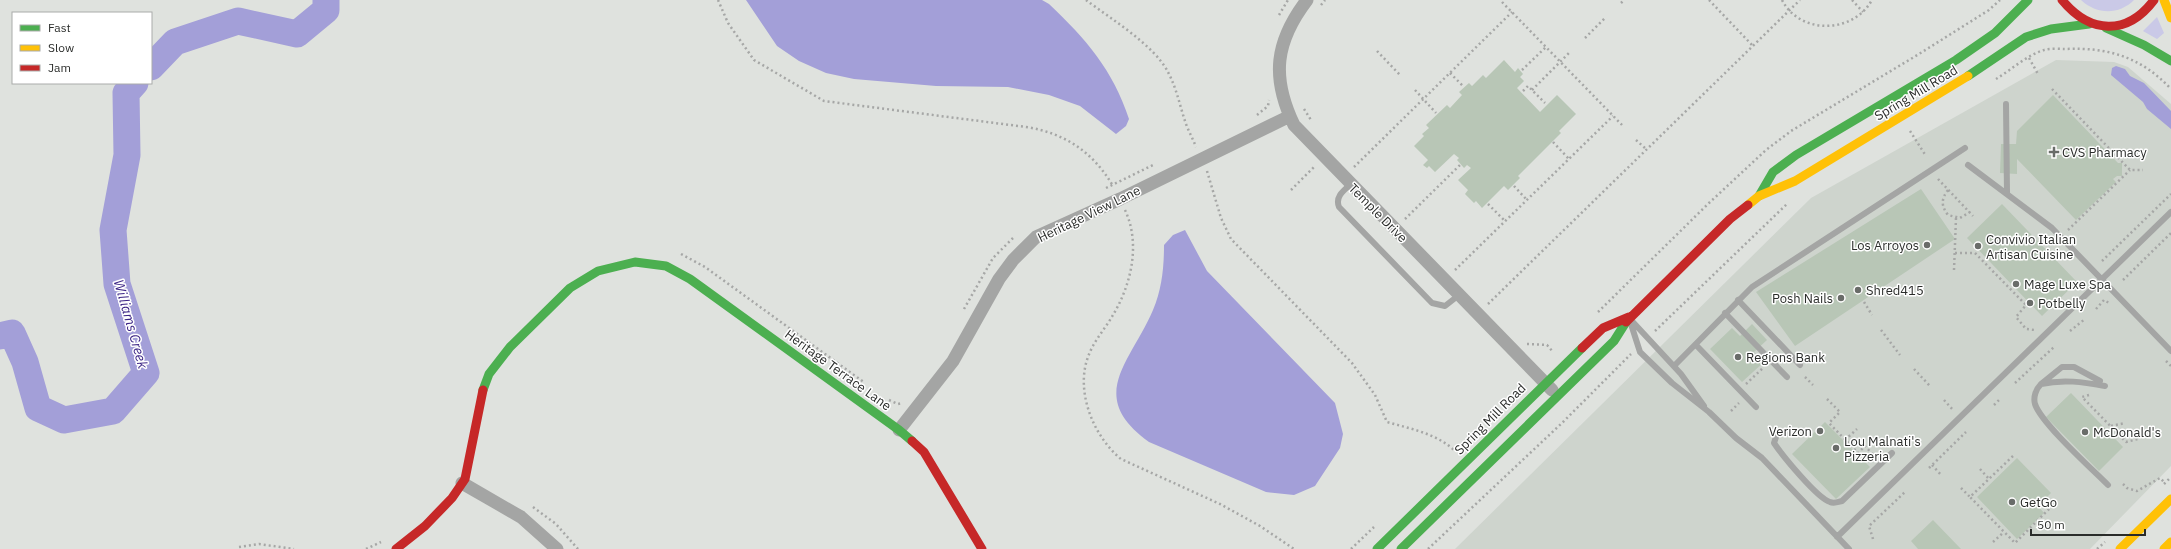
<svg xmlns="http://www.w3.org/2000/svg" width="2171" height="549" viewBox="0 0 2171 549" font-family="'IBM Plex Sans',sans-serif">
<rect width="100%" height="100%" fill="#dfe2de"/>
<path fill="#ced4cd" d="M2056,60L2114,62L2128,67L2171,104V466L2090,549H1455L1811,198Z"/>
<path fill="#cac9e7" d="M2081,0H2134C2119,15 2097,15 2081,0Z
M2157,17L2164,33L2157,39L2143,31Z"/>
<path fill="#a39fd8" d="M746,0H1042L1049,4C1086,39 1113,70 1129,119L1126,126L1116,134L1080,106L1049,95L1008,87L936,86L854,79L826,73L799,61L777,46Z
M2116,66L2125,69L2130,76L2144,83L2171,111V129L2147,109L2143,102L2111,75L2112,68Z
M1185,230L1207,271L1335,403L1343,434L1340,448L1315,486L1294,495L1266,492L1149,442C1085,396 1131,362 1153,310C1162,289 1164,267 1164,245L1173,235Z"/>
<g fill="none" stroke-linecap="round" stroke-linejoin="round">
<path stroke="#a39fd8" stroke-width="27" d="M151,67L175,42L238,21L297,34L326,10V0
M0,336L12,333L25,362L38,408L64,420L113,411L146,373L117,284L113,230L127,155L126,93L135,83"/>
</g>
<path fill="#b8c6b6" d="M1504,60L1515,72L1518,68L1523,74L1520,77L1524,81L1517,88L1540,112L1557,95L1576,114L1559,131L1561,133L1518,176L1520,178L1508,190L1504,186L1482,208L1476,201L1474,203L1465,194L1468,190L1458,180L1471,168L1467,165L1464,168L1457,160L1459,158L1454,154L1435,172L1429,166L1427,168L1423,165L1428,160L1414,146L1424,136L1422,134L1429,128L1426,125L1447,105L1450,108L1462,95L1459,92L1469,83L1472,86L1483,75L1486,78Z
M2053,95L2118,163H2122V176H2117L2113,179L2116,182L2076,220L2017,159V174L2000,173L2001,144H2016L2017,131Z
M1921,189L1955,239L1795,346L1756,292Z
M2002,204L2077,282L2042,316L1967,238Z
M1752,324L1767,340L1754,352L1764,362L1742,382L1710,349L1732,328L1740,336Z
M2071,393L2123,447L2099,471L2046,417Z
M1825,422L1870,467L1836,499L1792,454Z
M2017,458L2051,493L2038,506L2044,513L2017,539L1977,497Z
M1933,520L1961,549H1918L1911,541Z"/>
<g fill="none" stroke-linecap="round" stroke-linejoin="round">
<path stroke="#a6a7a6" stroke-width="2.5" stroke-dasharray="2 3" stroke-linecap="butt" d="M718,0L728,23L754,60L824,101L1026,127C1065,133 1093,152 1113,186
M1086,0C1111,19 1154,45 1168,72C1177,89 1180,107 1186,124C1189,132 1193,139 1196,147
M1709,0L1753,46
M1782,0C1800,35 1853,34 1872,0
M1852,0L1863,12
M1502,2L1622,125
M1621,3L1624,0
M1321,5L1325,0
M1279,15L1288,0
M1585,38L1606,17
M1377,51L1400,75
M2029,58L2038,74
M1522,70L1546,47
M1450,73L1463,86
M1996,79C2011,70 2027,55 2044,50C2050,48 2059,49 2065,49C2108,47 2141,57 2171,89
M2052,89L2130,170H2143
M1415,90L1436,113
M1532,90L1570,52
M1523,91L1528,86L1545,103
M1304,109L1311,120
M1257,115L1268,106L1269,100
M1910,131L1926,156
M1636,140L1646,149
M1553,142L1569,159
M1354,167L1512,12
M1207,171L1221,218L1231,239L1352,363L1375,395L1387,422C1411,429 1435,433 1454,450
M1938,179L1973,216
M1514,186L1527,200
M1106,188L1153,165
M1291,190L1315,166
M1948,190C1941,199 1941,206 1948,215L1960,218L1970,212
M1488,204L1505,221
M1125,210C1141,244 1131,285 1113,315C1105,329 1093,342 1088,357C1075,392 1094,437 1121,459L1220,504L1260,526L1294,549
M1405,219L1461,164
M2068,230L2130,170
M1955,253H1975L2026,305L2016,317L2026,329L2035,330
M681,254L705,267L865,383
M2102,261L2171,194
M1455,270L1613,116
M1954,270L1956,218
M2123,280L2171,233
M1864,302L1872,315
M1488,304L1800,0
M964,309L993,258L1013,238
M2096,309L2104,300L2109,303
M1598,312L1709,203L1766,150L1791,131L1919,54L1989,10L2000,0
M1881,330L1900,355
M1655,331L1788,203
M2070,331L2085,319
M1527,344L1547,345L1553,352
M2166,361L2171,366
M1914,369L1930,386
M1805,377L1813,385
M2015,383L2054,347
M1746,384L1764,367
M2089,395L2082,397L2126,442L2138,439
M1827,399L1840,412L1829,423L1858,453L1865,446L1875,457
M889,400L898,404L903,403
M1944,400L1953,410
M1994,405L2001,398
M1731,411L1739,403
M2111,426L2125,423
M1845,440L1857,429
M2013,456L1970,497L2015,543L2057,501
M1932,465L1942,476
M1929,468L1966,432
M1980,469L1989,479
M2123,484L2127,488L2137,491L2160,478L2165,483
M2164,484L2171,477
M1961,488L1970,497
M533,507L556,524L578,549
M2039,520L2048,530
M1873,539L1869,526L1905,492
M1993,542L2004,532
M239,547L259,544L294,549
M366,549L381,542
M1351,549L1374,527
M1428,549L1562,423L1631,354
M2097,549L2105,542"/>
<path stroke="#a4a5a4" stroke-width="6" d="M2006,104L2007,193
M1968,165L2052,228L2171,351
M1350,185C1343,191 1335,197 1339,207L1432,303L1445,306L1459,295
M1738,300L1800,365
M1725,313L1787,377
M1631,320L1681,374L1704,406
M1630,321L1640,352L1672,383L1709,412L1736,438L1762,458L1849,549
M1696,345L1756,407
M1674,366L1752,287L1965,148
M2041,384L2062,367H2074L2100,381
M2105,386C2083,382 2063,379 2041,384C2036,389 2033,397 2035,404C2041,423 2092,469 2108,485
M1777,434L1774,443C1782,455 1817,498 1830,502C1834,504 1838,502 1842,501L1892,453
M1837,537L2171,212"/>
<path stroke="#a4a5a4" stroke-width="13" d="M1307,0C1275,42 1271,77 1294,125L1552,390
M899,430L953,361L999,279L1013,260L1036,237L1120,199L1290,116
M462,483L521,517L557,549"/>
<path stroke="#4caf50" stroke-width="9" d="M2106,28L2144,45L2171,61
M1968,76L2026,37L2051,29L2089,24
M1759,196L1773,172L1796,155L1956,60L1995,33L2028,0
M483,390L489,374L510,347L570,288L598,271L635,262L666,266L690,279L899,430L912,441
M1377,549L1582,348
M1401,549L1614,341L1626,322"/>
<path stroke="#ffc107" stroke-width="9" d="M2164,0L2171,18
M1748,205L1759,196L1795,181L1968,76
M2120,549L2171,499
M2164,549L2171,542"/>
<path stroke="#c62828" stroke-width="9" d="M2062,0C2090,34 2127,36 2154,0
M1626,322L1730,219L1748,205
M1582,348L1603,328L1629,317
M912,441L924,452L982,549
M396,549L425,526L452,498L465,479L483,390"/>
</g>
<g fill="#696c69" stroke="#fff" stroke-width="1.5">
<path d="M2052 146h4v4h4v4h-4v4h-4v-4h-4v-4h4z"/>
<circle cx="1927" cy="245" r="4"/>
<circle cx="1978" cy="246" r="4"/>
<circle cx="2016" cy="284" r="4"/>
<circle cx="1858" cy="290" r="4"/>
<circle cx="1841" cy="298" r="4"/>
<circle cx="2030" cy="303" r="4"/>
<circle cx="1738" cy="357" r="4"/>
<circle cx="1820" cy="431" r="4"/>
<circle cx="2085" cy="432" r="4"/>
<circle cx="1836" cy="448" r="4"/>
<circle cx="2012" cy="502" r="4"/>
</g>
<g text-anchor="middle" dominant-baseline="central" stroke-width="3" stroke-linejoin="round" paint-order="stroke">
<g font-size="13" fill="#2a2c2a" stroke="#fff">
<text transform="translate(1916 93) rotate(-31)">Spring Mill Road</text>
<text transform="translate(1378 213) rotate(45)">Temple Drive</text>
<text transform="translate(1089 214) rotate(-26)">Heritage View Lane</text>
<text transform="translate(838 370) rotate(36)">Heritage Terrace Lane</text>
<text transform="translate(1490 419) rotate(-45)">Spring Mill Road</text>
</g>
<g font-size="13" fill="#2a2c2a" stroke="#fff" text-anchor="start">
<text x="2062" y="152">CVS Pharmacy</text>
<text x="1986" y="239">Convivio Italian<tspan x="1986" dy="15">Artisan Cuisine</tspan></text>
<text x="1919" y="245" text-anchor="end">Los Arroyos</text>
<text x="2024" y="284">Mage Luxe Spa</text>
<text x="1866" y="290">Shred415</text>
<text x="1833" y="298" text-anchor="end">Posh Nails</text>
<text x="2038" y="303">Potbelly</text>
<text x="1746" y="357">Regions Bank</text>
<text x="1812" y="431" text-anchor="end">Verizon</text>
<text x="2093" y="432">McDonald's</text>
<text x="1844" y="441">Lou Malnati's<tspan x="1844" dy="15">Pizzeria</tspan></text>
<text x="2020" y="502">GetGo</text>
</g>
<g font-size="14" font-style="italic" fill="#3b2485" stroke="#fff">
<text transform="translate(131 324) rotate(74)">Williams Creek</text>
</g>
</g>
<rect x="12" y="12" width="140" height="72" fill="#ffffff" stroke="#aaabaa"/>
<rect x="20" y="25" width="20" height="6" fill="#4caf50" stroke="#aaabaa"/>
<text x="48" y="32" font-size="12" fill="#2a2c2a">Fast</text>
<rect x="20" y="45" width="20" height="6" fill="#ffc107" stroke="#aaabaa"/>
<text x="48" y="52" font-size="12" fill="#2a2c2a">Slow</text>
<rect x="20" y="65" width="20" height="6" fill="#c62828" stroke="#aaabaa"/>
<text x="48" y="72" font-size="12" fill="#2a2c2a">Jam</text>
<path d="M2031 529v6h114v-6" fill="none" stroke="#2a2c2a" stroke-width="2"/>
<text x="2037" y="529" font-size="12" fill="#2a2c2a" stroke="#ffffff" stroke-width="3" paint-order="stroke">50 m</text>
</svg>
